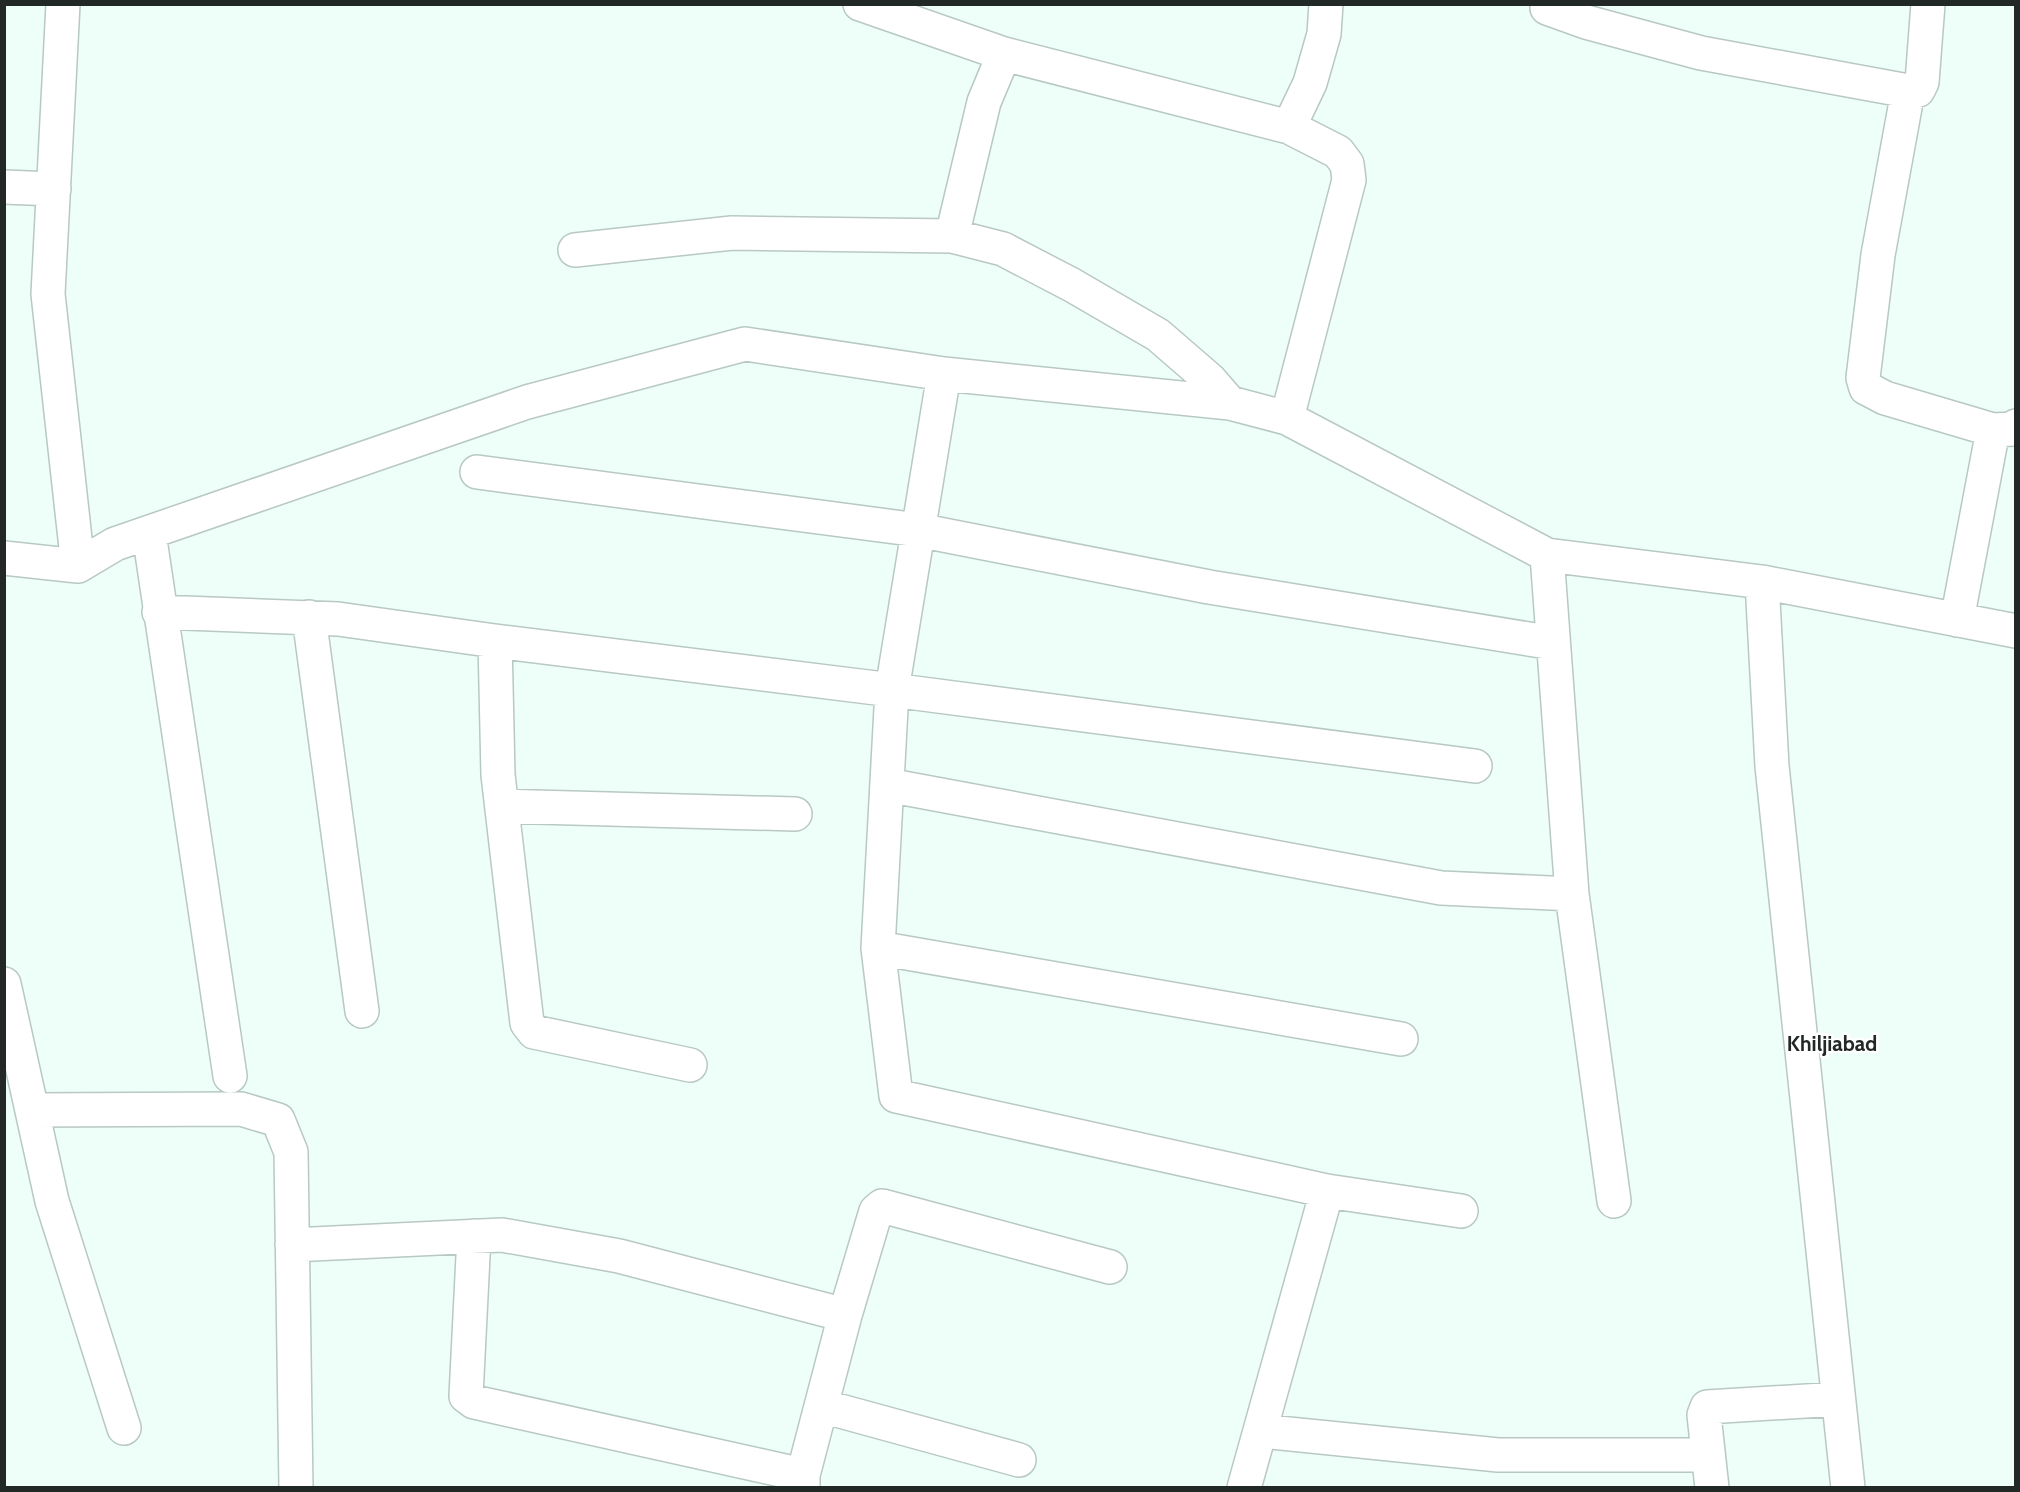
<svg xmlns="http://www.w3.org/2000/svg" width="2020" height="1492" viewBox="0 0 2020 1492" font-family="Cabin,sans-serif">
<rect width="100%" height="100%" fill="#eefef9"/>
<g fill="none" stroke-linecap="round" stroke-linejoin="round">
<defs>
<path id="street" d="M63,4L48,294L78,566
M860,4L1004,54L1289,127L1338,152L1347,164L1349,180L1287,418
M1547,4V8L1586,22L1701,53L1908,91L1918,90L1922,82L1928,4
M1908,91L1878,255L1863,378L1866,388L1885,398L1993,430L2014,429L2016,426
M1289,127L1310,83L1324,34L1326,4
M4,187L54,189
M952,236L1003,249L1072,285L1158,335L1210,380L1230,403
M575,250L732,233L952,236L984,102L1004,54
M944,374L892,690L878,948L896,1096L1327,1191L1461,1211
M477,472L918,530L1209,587L1553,643
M149,533L230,1076
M1547,555L1572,894L1614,1201
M4,558L78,566L115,544L527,402L745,344L944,374L1230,403L1287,418L1547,555L1762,582L2016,631
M1762,582L1772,766L1848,1488
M159,612L338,619L495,641L892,690L1475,766
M309,617L362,1011
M1957,620L1993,430
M495,641L498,775L527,1023L534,1032L690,1065
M887,785L1441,888L1572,894
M502,806L795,814
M878,948L1401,1039
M4,984L52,1201L124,1428
M32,1110L241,1109L278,1120L291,1152L296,1488
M474,1236L466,1396L474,1402L803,1475
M292,1245L502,1235L619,1256L845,1315
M822,1406L1019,1460
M1260,1431L1498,1455H1708
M803,1488V1475L845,1315L876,1211L882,1206L1110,1267
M1244,1488L1327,1191
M1712,1488L1704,1415L1707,1407L1838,1399"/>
</defs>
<use href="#street" stroke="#b8c8c3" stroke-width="36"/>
<use href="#street" stroke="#fff" stroke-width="33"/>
</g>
<g text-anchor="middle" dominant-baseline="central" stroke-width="5" stroke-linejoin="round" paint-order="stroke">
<g font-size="21" font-weight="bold" fill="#222826" stroke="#fff">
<text x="1832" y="1043">Khiljiabad</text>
</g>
</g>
<rect width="2020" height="1492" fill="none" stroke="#222826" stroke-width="12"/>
</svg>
